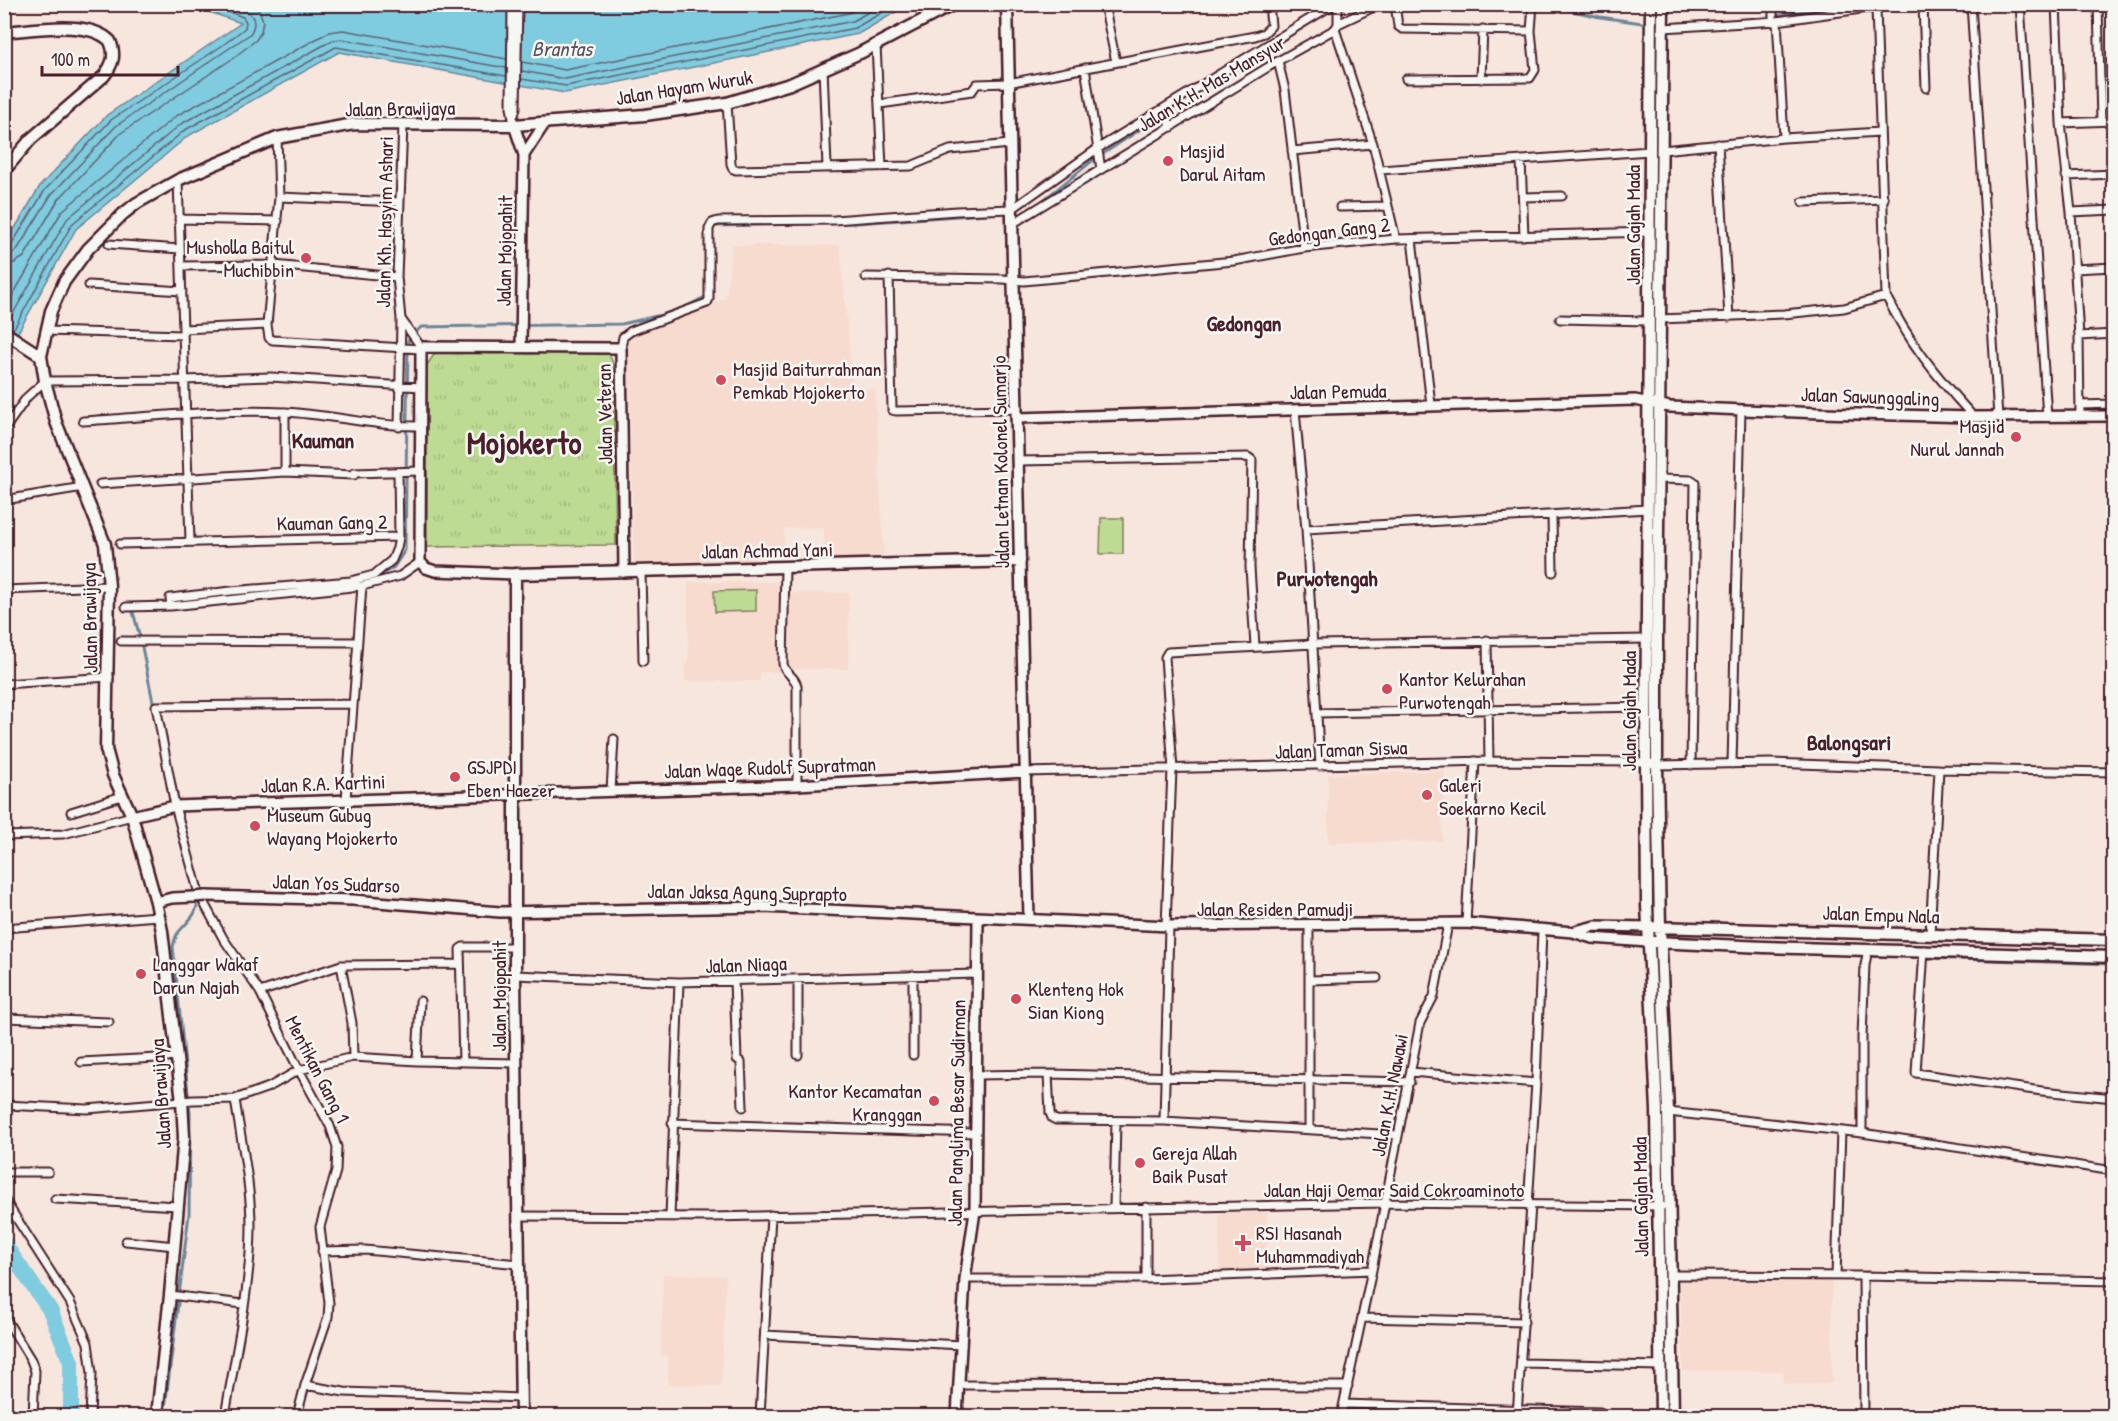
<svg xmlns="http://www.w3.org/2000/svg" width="2118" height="1421" viewBox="0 0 2118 1421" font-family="'Patrick Hand',sans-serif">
<defs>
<pattern id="grass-tufts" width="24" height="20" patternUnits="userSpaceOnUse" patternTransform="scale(1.5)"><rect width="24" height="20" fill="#bedb93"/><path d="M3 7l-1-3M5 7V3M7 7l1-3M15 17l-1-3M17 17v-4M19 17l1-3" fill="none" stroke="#a5bc7f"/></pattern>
</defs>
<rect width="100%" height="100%" fill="#f7e6dd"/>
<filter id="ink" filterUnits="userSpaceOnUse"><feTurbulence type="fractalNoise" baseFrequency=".0167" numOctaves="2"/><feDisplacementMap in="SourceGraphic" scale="12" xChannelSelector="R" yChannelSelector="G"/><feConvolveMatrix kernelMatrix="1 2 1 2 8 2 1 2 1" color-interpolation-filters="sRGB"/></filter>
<g filter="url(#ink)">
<path fill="#f7dbce" d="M732,245H840L853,390L875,389L884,558H824V527L784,528V547L740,564L634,563L628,336L726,298Z
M688,582H781V672H760V681H685V664H688Z
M786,593H849L848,669H786Z
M1444,771L1442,841L1328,843V774Z
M1267,1212V1274H1219V1213Z
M663,1274L726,1276L721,1386L668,1384V1356L661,1355Z
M1680,1278H1832V1383L1783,1384V1371H1683Z"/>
<path fill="url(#grass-tufts)" stroke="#847d5f" stroke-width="1.5" d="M608,352L613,363L616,545L427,547V365L435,353Z"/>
<path fill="#bedb93" stroke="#847d5f" stroke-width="1.5" d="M1101,518H1123V554H1100Z
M756,590V611L715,612L714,591Z"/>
<path fill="#7fcbdf" stroke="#6a8697" stroke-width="1.5" d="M189,5H908L858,34L565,93L339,52L188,136L76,229L11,345L5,352V245L40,186L107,115L241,23Z"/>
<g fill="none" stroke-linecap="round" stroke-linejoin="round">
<path stroke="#5f6473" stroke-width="1.5" d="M522,62L565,70L849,13L864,4
M522,71L565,79L853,21L882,4
M521,79L566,86L855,28L897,4
M4,248L12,244L45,190L111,120L223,45L245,28L246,22L243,17L207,4
M4,255L11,254L17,250L51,195L116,126L250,34C262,15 245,10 230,4
M4,264L14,263L24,257L58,200L121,133L232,59L256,40L261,32L263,21L260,12L253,4
M4,310L62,211L176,116L329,32L343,30L507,59
M6,326L67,219L181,124L333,40L342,39L506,68
M13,330L72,224L185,130L336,47L506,76"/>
<path stroke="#6a8697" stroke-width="3" d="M1549,6L1600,17L1642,23
M1749,20L1849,4
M1679,23H1698
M1040,203L1092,161L1193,95L1304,26
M712,226L857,223L1001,213
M354,583L376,578L394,567L405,550L408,341L421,327L622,324L661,315L685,307L707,296
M172,602L311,588
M136,609L133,612L140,637L154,707
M1816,954L1861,955
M1873,956L1921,957
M1927,958L2114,964
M164,1416L189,1214L190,1113L173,947C174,942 175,937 178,933C186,922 200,914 197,898"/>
<path stroke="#7fcbdf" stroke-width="16" d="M4,1244L50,1310L71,1362V1416"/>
<defs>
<path id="minor" d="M512,4L511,107L514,125
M1104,4L1116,62
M1338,4V24
M1395,4L1398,26L1402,29L1531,31
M1773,4V22
M1923,4L1926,88
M1971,4L1998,417
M2020,4L2047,417
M2056,4L2061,123L2071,212L2079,336L2080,416
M2098,4L2101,121
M1876,8L1886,296C1908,341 1937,377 1970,413L1971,417
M1777,21L1784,138
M1663,28L1777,21L1896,4
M1335,29L1373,144L1396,239
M876,45L882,167
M1278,61L1285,90L1304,248
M823,68L827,167
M1085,68L1101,169
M1406,79L1530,78L1535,70L1531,31L1533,4
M1481,79L1483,29
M727,103L731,164L733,169L736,170L911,166L950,150L1010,144
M880,104L972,91L977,84L1008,83L1255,36L1264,33L1271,26L1269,4
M1161,110L1172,127
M514,115L516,108L518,4
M2061,123L2114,121
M277,138L279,197L267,325L269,338L273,340L421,349
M1718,144L1729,317
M1662,150L1784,138L1880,132
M1292,151L1373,144
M1521,160L1524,236
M1380,170L1650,151
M2066,176L2114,174
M178,180L190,541
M279,197L399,202
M1523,197L1562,196
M1803,202L1884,199
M1340,207L1388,206
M2071,212L2114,210
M179,219L278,221
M1012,224L1278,61L1335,29L1338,24L1380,4
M1412,239L1431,405
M109,244L180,249
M181,266L274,265L397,277
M2074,269L2114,267
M889,276L892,410L896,411L1016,409
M866,277L1003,279L1024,281L1234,261L1304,248L1396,239L1650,232
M89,285L182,291
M401,319L421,347
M1560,319L1649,321
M1660,319L1784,314L1844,308L1886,296
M183,329L267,325
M46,331L183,335
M2079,336L2114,334
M621,348L623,337L631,331L707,303L709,299V229L712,223L718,221L834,220L957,211L1012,209L1097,149L1334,4
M2080,405L2114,404
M1295,410L1306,529L1320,766
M83,421C148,417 220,409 284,412C330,414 375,427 421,426
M399,427L401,319L397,277L403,125
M4,430L27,397L45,381L184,380L271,377L421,387
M1018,461L1248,457L1252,460L1250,567L1255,646
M285,472V412
M1659,479L1692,480L1695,482L1691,765
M100,484L285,472L354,475V473L420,471
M4,500L83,487
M1552,515L1553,572
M1306,529L1648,509
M120,544L399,537
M785,568L783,664C785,674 795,676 797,686V785
M641,571L643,661
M4,590L109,586
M171,606L170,598L231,591L351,581L374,575L392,560L397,548L399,537L398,472
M126,607L171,606L362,586L400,576L420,562
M1487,640L1489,761
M121,641L356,642
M4,684L109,677
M1317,713L1646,707
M1732,764L1741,410
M1173,770L1165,657L1168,652L1314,644L1646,639
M1025,772L1489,761L1646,762L1657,765L1770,763L1939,769L2114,772
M611,791L614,739
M346,800L362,586
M71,812L122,796
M4,836L63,834L132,816
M1466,923L1475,761
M1166,926L1172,769
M4,928L158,916
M1930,934L1939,769
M1924,950L1916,1073L2042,1091L2114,1098
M341,965L352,1023L353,1057
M515,975L679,982L977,974
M798,979V1055
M1310,980L1377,978
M734,981L737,1059L741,1062L743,1107
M260,992L341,965L459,964
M4,1018L109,1022
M913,1055V975
M417,1061L420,1001
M81,1062L177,1057
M463,1062L460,949L463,947H515
M1411,1072L1536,1083
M1048,1074L1050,1113L1052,1118L1056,1120L1164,1121L1397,1135
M976,1075L1048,1074L1410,1082
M4,1105L87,1109L193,1100L235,1099L269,1087L299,1070L353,1057L417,1061L516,1063
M1668,1112L1862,1133L2114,1171
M1164,1121L1169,926
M672,1123L975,1133
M1309,1129V926
M1862,1133V1036L1865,965L1868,949
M4,1172H48
M4,1199L70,1302L88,1343L92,1373L90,1416
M55,1199L178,1206
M1528,1205L1536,1083L1542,931
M1146,1207V1279
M1114,1208L1116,1121
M519,1216L711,1217L1384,1203L1662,1206
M670,1217L679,982
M126,1241L175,1246
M322,1251L365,1250L519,1264
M1670,1275L1863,1276L2114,1281
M1836,1276L1841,1131
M1863,1276L1864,1416
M965,1279H1146L1372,1270
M170,1295L243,1304
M4,1316L31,1360L35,1371L33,1416
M1362,1318L1524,1322
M765,1335L962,1345
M1522,1363L1661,1366
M305,1385L344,1392L521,1398
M960,1385L1348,1386
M1344,1404L1600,1412
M225,1416C235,1356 251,1287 251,1226C251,1183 241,1141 235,1099
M297,1416L305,1385L328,1317L329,1303L320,1227L336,1171L337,1147L330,1126L299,1070L260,992L223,938L199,894L175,806L156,706L352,704
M760,1416L771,1215
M1341,1416L1372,1270L1420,1023L1434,996L1448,924
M1517,1416L1531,1205"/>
<path id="tertiary" d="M514,125L524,155L521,347
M524,155L545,123
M1017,418L1635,400L1670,407L1821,413L1971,417L2114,416
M1020,561L1029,919
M515,574L435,571L426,568L420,562L421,347L621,348L624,572
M132,816L175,806L797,785L1025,772
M206,896L353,900L500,912L763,907L1169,926L1466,923L1573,932L1592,938L1648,942
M156,902L172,898L194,897
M1575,931L1595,926L1648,927
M957,1416L965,1279L975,1211L978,918"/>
<path id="secondary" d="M1651,4L1646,762L1647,905L1657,1110L1661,1416
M1663,4L1657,637V765L1660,927L1668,1112L1673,1416
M4,32C33,30 89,19 110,41C116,55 113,64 104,76L31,139L4,171
M4,332L41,356
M1655,927L2114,940
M1655,942L1764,947L2114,957
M157,1416L170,1295L184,1137L182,1101L162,931L156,902L132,816L113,775L106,749L109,586L105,544L56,422L45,381L41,356L51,311L64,282L88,249L123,214L137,203L178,180L277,138L354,124L514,125L645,115L727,103L790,84L860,53L954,4
M521,1416L515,975V574L1020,561L1007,4"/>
</defs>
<use href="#minor" stroke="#4a1f2b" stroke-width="11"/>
<use href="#tertiary" stroke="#4a1f2b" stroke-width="14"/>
<use href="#secondary" stroke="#4a1f2b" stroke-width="15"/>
<use href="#minor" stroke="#f6f6f2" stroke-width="7"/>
<use href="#tertiary" stroke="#f6f6f2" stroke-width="9"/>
<use href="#secondary" stroke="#f6f6f2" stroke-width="10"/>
<defs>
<path id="tertiary-bridge" d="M194,897L206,896"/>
</defs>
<use href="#tertiary-bridge" stroke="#4a1f2b" stroke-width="14" stroke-linecap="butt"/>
<use href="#tertiary-bridge" stroke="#f6f6f2" stroke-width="9"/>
</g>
</g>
<g fill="#d1495b" stroke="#f6f6f2" stroke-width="2">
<circle cx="1168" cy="161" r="6"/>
<circle cx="306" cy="258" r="6"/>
<circle cx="721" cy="380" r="6"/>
<circle cx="2016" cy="437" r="6"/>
<circle cx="1387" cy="689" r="6"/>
<circle cx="455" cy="777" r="6"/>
<circle cx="1427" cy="795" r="6"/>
<circle cx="255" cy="826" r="6"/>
<circle cx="141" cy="974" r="6"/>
<circle cx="1016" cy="999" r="6"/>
<circle cx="934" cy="1101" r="6"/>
<circle cx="1140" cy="1163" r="6"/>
<path d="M1240 1234h6v6h6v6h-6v6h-6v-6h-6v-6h6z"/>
</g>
<g text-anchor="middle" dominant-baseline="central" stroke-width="5" stroke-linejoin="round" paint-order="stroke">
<g font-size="20" fill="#4a1f2b" stroke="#f6f6f2">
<text transform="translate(1211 83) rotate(-31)">Jalan K.H. Mas Mansyur</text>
<text transform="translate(684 87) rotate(-9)">Jalan Hayam Wuruk</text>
<text transform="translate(400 108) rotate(-1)">Jalan Brawijaya</text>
<text transform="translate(384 222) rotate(-89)">Jalan Kh. Hasyim Ashari</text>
<text transform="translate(1632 225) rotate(-90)">Jalan Gajah Mada</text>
<text transform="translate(1329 231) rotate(-7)">Gedongan Gang 2</text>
<text transform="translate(504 251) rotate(-89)">Jalan Mojopahit</text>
<text transform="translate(1338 391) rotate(-1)">Jalan Pemuda</text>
<text transform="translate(1870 396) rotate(2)">Jalan Sawunggaling</text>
<text transform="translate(604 414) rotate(-91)">Jalan Veteran</text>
<text transform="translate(1000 462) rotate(-91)">Jalan Letnan Kolonel Sumarjo</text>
<text transform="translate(332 522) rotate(-1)">Kauman Gang 2</text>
<text transform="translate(767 550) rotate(-1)">Jalan Achmad Yani</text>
<text transform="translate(89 618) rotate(-91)">Jalan Brawijaya</text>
<text transform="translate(1628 711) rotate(-90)">Jalan Gajah Mada</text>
<text transform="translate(1341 749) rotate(-2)">Jalan Taman Siswa</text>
<text transform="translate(770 767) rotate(-2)">Jalan Wage Rudolf Supratman</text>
<text transform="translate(323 783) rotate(-2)">Jalan R.A. Kartini</text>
<text transform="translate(336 883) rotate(2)">Jalan Yos Sudarso</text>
<text transform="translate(747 892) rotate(1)">Jalan Jaksa Agung Suprapto</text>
<text x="1275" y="908">Jalan Residen Pamudji</text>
<text transform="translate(1881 914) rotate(2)">Jalan Empu Nala</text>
<text transform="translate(746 964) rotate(-2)">Jalan Niaga</text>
<text transform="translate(498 996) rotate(-90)">Jalan Mojopahit</text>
<text transform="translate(318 1069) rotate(63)">Mentikan Gang 1</text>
<text transform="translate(160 1094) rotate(-94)">Jalan Brawijaya</text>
<text transform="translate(1389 1095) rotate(-79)">Jalan K.H. Nawawi</text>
<text transform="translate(956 1113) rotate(-89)">Jalan Panglima Besar Sudirman</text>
<text x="1394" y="1189">Jalan Haji Oemar Said Cokroaminoto</text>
<text transform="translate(1640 1197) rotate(-91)">Jalan Gajah Mada</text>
</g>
<g font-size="20" fill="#4a1f2b" stroke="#f6f6f2" text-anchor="start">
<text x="1180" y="150">Masjid<tspan x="1180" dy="23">Darul Aitam</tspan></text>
<text x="294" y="246" text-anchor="end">Musholla Baitul<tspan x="294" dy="23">Muchibbin</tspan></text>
<text x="733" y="368">Masjid Baiturrahman<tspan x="733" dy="23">Pemkab Mojokerto</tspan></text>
<text x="2004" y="425" text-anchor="end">Masjid<tspan x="2004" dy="23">Nurul Jannah</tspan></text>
<text x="1399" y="678">Kantor Kelurahan<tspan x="1399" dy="23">Purwotengah</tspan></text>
<text x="467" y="766">GSJPDI<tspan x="467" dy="23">Eben Haezer</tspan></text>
<text x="1439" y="784">Galeri<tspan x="1439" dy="23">Soekarno Kecil</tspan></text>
<text x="267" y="814">Museum Gubug<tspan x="267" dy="23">Wayang Mojokerto</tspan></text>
<text x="153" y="963">Langgar Wakaf<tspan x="153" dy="23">Darun Najah</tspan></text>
<text x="1028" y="988">Klenteng Hok<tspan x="1028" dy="23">Sian Kiong</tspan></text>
<text x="922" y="1090" text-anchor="end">Kantor Kecamatan<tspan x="922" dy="23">Kranggan</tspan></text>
<text x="1152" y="1152">Gereja Allah<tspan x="1152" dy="23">Baik Pusat</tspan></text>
<text x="1256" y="1232">RSI Hasanah<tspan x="1256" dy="23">Muhammadiyah</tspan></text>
</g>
<g font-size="21" font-style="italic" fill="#5a5361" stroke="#f6f6f2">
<text x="562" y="48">Brantas</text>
</g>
<g font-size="22" font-weight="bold" fill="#4a1f2b" stroke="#f6f6f2">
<text x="1244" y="323">Gedongan</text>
<text x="323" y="440">Kauman</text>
<text x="1327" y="578">Purwotengah</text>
<text x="1849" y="742">Balongsari</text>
</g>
<g font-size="32" font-weight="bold" fill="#4a1f2b" stroke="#f6f6f2">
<text x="524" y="442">Mojokerto</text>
</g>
</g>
<rect width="2118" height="1421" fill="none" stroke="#f6f6f2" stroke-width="24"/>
<rect x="12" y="12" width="2094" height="1397" fill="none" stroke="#4a1f2b" stroke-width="2" filter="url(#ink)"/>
<path d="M42 66v9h136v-9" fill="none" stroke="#4a1f2b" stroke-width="3"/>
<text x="51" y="66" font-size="18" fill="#4a1f2b" stroke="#f6f6f2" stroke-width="4.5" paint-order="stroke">100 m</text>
</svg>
